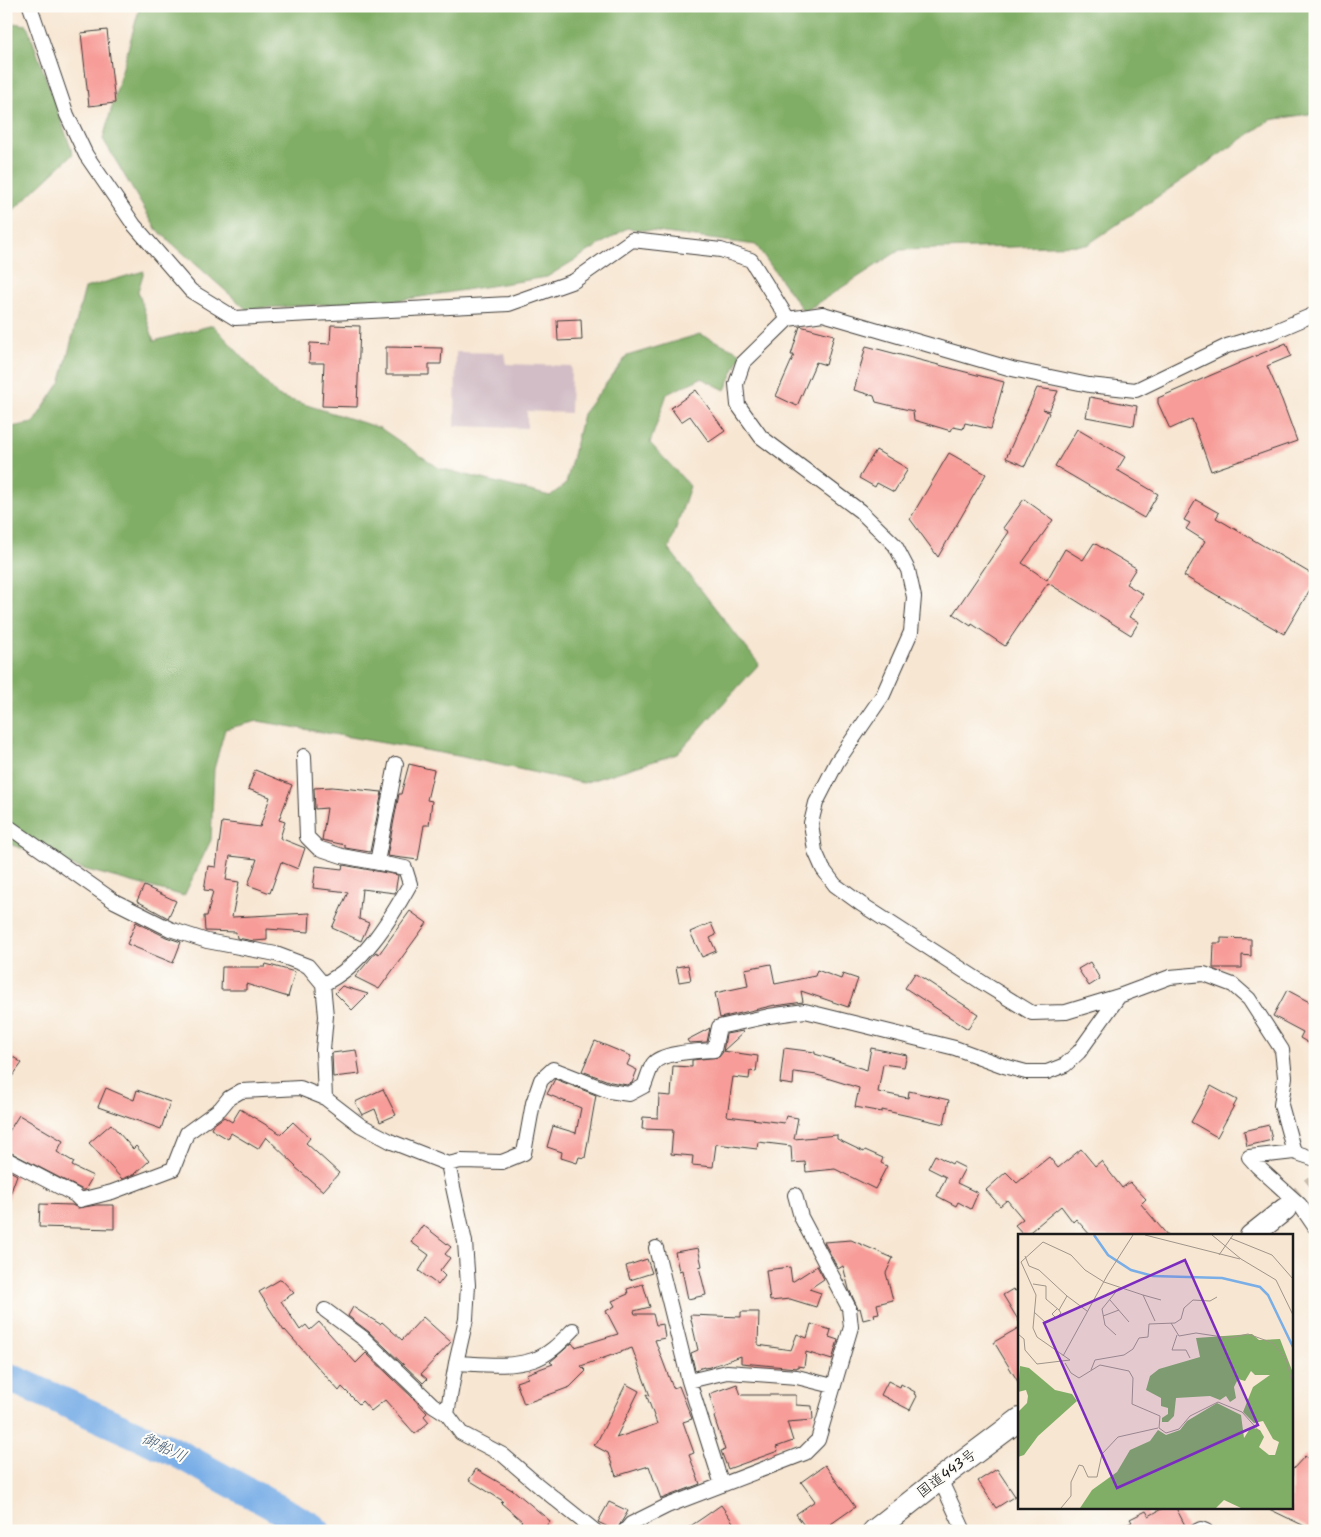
<svg xmlns="http://www.w3.org/2000/svg" width="1321" height="1537" viewBox="0 0 1321 1537" font-family="Kalam,'Klee One',sans-serif">
<rect width="100%" height="100%" fill="#fdfcf7"/>
<filter id="ink" filterUnits="userSpaceOnUse"><feTurbulence type="fractalNoise" baseFrequency=".02" numOctaves="2"/><feDisplacementMap in="SourceGraphic" scale="10" xChannelSelector="R" yChannelSelector="G"/><feConvolveMatrix kernelMatrix="1 2 1 2 8 2 1 2 1" color-interpolation-filters="sRGB"/></filter>
<filter id="wash" filterUnits="userSpaceOnUse"><feTurbulence type="fractalNoise" baseFrequency=".0096" numOctaves="4" result="noise"/><feDisplacementMap in="SourceGraphic" scale="20" xChannelSelector="R" yChannelSelector="G"/><feGaussianBlur stdDeviation="1.12" result="paint"/><feColorMatrix in="noise" values="0 0 0 0 0 0 0 0 0 0 0 0 0 0 0 0 0 1.4 0 .05"/><feComposite in="paint" operator="in"/></filter>
<g filter="url(#wash)">
<rect width="100%" height="100%" fill="#f7e6d2"/>
<path fill="#d2bdc6" d="M456,352L504,353L506,364L571,366L570,413L527,411V428L455,426Z"/>
<path fill="#81ae66" stroke="#4e6541" d="M140,6H1315V113L1270,120L1087,245L900,250L804,312L756,245L627,228L547,277L401,300L246,309L156,229L103,139Z
M6,22L27,25L73,154L6,217Z
M144,271L138,291L154,341L213,325L278,396L380,428L439,468L550,496L566,484L583,414L627,356L700,334L742,353L725,390L701,378L667,394L650,443L690,486L669,549L759,664L677,754L583,783L458,756L258,721L225,729L214,769L211,840L184,896L76,867L6,843V428L33,423L61,381L85,288Z"/>
<g fill="none" stroke-linecap="round" stroke-linejoin="round">
<path stroke="#79aee7" stroke-width="29" d="M6,1376L175,1452L310,1526L316,1531"/>
</g>
<g id="blocks">
<path fill="#f79c98" d="M107,30L115,103L89,106L81,33Z
M581,319L582,340L558,341L557,320Z
M331,325L360,326L357,407L322,406L324,363H309L310,343L330,344Z
M800,326L834,335L826,365L816,362L797,406L776,396L794,355H791Z
M1286,343L1291,356L1267,366L1282,400L1297,441L1211,471L1192,419L1170,429L1158,403V398Z
M866,346L1004,382L991,429L965,423L963,429L953,427L951,431L914,420L913,411L876,402L874,396L854,390Z
M386,347L442,348L441,364H429V375H386Z
M1037,388L1058,391L1049,411L1043,409L1049,413L1025,466L1006,458Z
M696,390L725,431L709,442L690,416L681,422L671,408Z
M1090,397L1137,406L1134,426L1086,417Z
M1077,429L1125,457L1117,470L1158,494L1144,518L1055,466Z
M876,450L908,469L894,492L877,483L875,487L859,478Z
M949,453L986,474L938,557L910,519Z
M1024,499L1053,520L1022,563L1047,580L1065,549L1083,560L1094,543L1136,568L1126,584L1143,594L1129,617L1139,622L1131,635L1048,583L1005,646L972,624L971,626L953,614L1009,532L1003,528Z
M1196,500L1219,513L1216,518L1315,576V581L1284,634L1184,576L1205,541L1186,529L1190,523L1184,520Z
M409,764L434,770L427,800L432,801L429,825H424L418,860L387,856L399,794H401Z
M255,770L292,785L279,820L285,822L280,838L305,848L298,869L281,862L270,893L248,885L257,859L230,856L226,880L239,882L232,917L310,913L309,932L267,929V940L254,941L237,938L236,932L205,931L204,916H207L213,891L204,890L208,866L216,867L222,822L260,827L270,797L248,789Z
M332,787L382,792L370,852L345,848V845L322,840L327,808L315,809L314,788Z
M343,865L398,875L395,893L362,889L359,919L369,923L361,941L332,928L348,892L313,888L316,866L342,869Z
M144,886L176,901L168,918L137,901Z
M410,911L427,923L379,989L355,977L376,952L379,954Z
M136,922L166,937L181,942L173,963L127,944Z
M711,923L716,935L710,938L716,951L702,957L690,932Z
M1221,938L1251,939V956L1242,955V968H1213L1214,943H1221Z
M1090,962L1100,979L1089,986L1078,969Z
M266,964L295,972L288,997L246,984V990H221L222,967H265Z
M771,964L775,984L815,976L817,970L841,979L843,974L858,979L848,1007L801,991L803,1002L775,1006V1005L720,1018L715,993L748,986L745,969Z
M688,965L691,980L679,982L676,967Z
M915,973L978,1014L968,1029L905,988Z
M342,986L368,994L352,1010L335,993Z
M1287,990L1315,1005V1047L1300,1038L1303,1032L1273,1016Z
M710,1028L707,1042L689,1043L687,1040Z
M743,1031L744,1032L723,1051L758,1056L756,1072L750,1071L749,1079L733,1077L727,1116L784,1123L786,1116L798,1118L794,1139L837,1135V1139L864,1152L865,1150L883,1158L881,1163L887,1166L875,1189L835,1169L806,1172L805,1162L792,1163L791,1146L758,1142L757,1149L716,1144L713,1167L692,1165L693,1156L671,1154L673,1130L642,1129L643,1117L658,1118L659,1095L671,1096L673,1066L692,1067V1060L719,1057L723,1052L726,1034Z
M595,1041L631,1056L627,1065L637,1070L632,1083L627,1085L611,1082L582,1071Z
M784,1048L815,1052V1054L867,1070L871,1048L907,1055L904,1067L883,1064L878,1092L908,1098L909,1091L949,1100L944,1124L882,1110V1112L855,1107L859,1088L817,1075L794,1072L793,1085L780,1083Z
M356,1050L360,1074L333,1077L332,1053Z
M6,1052L22,1063L6,1085Z
M555,1079L596,1095L585,1158L579,1157L577,1163L561,1158L562,1152L547,1147L553,1126L576,1133L581,1108L547,1094Z
M1211,1086L1237,1100L1217,1137L1191,1122Z
M106,1088L134,1100L137,1090L170,1102L161,1129L98,1107Z
M383,1089L396,1115L380,1122L375,1109L362,1115L355,1102Z
M240,1109L281,1134L293,1122L310,1138L306,1143L339,1173L323,1191L295,1167L296,1166L266,1137L258,1149L231,1133L228,1139L211,1129L213,1125L224,1117L232,1122Z
M19,1115L63,1141L57,1152L74,1162L72,1166L93,1176L85,1190H83L6,1150V1136Z
M111,1124L133,1149L136,1146L149,1161L135,1174L122,1179L89,1143Z
M1269,1125L1272,1140L1247,1146L1244,1131Z
M1081,1149L1095,1166L1101,1161L1122,1188L1130,1182L1146,1199L1141,1204L1168,1236H1091L1076,1219L1073,1222L1061,1206L1025,1236L1015,1225L1023,1219L1007,1200L1000,1206L986,1190L1006,1172L1017,1183L1049,1157L1058,1168Z
M935,1155L952,1164L953,1162L965,1168L957,1183L978,1193L971,1209L958,1202L956,1206L937,1196L946,1177L928,1168Z
M6,1169L17,1175L8,1200H6Z
M40,1204L72,1205L78,1208L96,1205H114V1229L39,1227Z
M423,1225L451,1247L445,1254L450,1258L440,1271L445,1276L438,1285L419,1271L429,1255L411,1242Z
M851,1240L893,1258L886,1273L893,1300L877,1304L879,1313L874,1314L875,1317L863,1320L860,1308L858,1309L849,1289L843,1266L838,1269L824,1242Z
M698,1248L702,1266L699,1267L706,1295L688,1299L682,1270L679,1271L675,1252Z
M647,1259L652,1273L630,1280L626,1266Z
M817,1266L824,1279L809,1289L821,1293L816,1307L790,1299L770,1301L766,1270L790,1267L792,1282Z
M281,1279L294,1293L281,1301L300,1330L306,1325L310,1330L319,1322L356,1363L366,1353L413,1398L427,1413L424,1416L429,1422L415,1434L385,1400L371,1411L362,1401L359,1404L342,1387L339,1391L285,1330L284,1331L259,1292Z
M643,1284L650,1307L634,1311L635,1314H653L656,1325L663,1324L665,1338L655,1340L673,1388L679,1386L692,1419L683,1422L694,1453L689,1455L700,1484L661,1499L649,1466L616,1476L608,1453L593,1445L596,1444L626,1384L639,1391L616,1438L657,1424L646,1394L650,1396L632,1348L581,1366L586,1371L570,1387L524,1404L516,1382L528,1378L526,1374L553,1364L550,1362L572,1343L575,1347L618,1334L606,1311L615,1306L612,1301L628,1294L627,1289Z
M1013,1289L1015,1291L1020,1289V1323L1003,1295Z
M353,1307L380,1324L382,1322L402,1340L423,1317L451,1342L421,1374L427,1379L423,1383L369,1332L348,1316Z
M741,1312H759L758,1345L791,1350L797,1334L807,1338L811,1324L831,1330L829,1337L838,1340L832,1360L806,1352L804,1367L797,1366V1368L741,1363V1356L710,1367L704,1368V1367L695,1370L691,1353L698,1350L690,1315L741,1317Z
M1020,1327V1385L994,1342Z
M888,1381L900,1387L901,1384L915,1392L914,1394L917,1396L910,1410L881,1395Z
M737,1384L741,1395H796V1405L812,1406L813,1420L787,1422L793,1441L776,1447L778,1451L728,1469L721,1451L725,1450L714,1417L716,1416L709,1394Z
M1305,1456L1315,1465V1531L1267,1508H1292V1470Z
M825,1465L855,1507L821,1531H808L796,1514L815,1501L801,1482Z
M476,1469L512,1490V1489L550,1521L542,1531H529L520,1523L522,1521L501,1503L503,1501L469,1480Z
M997,1469L1015,1496L996,1508L978,1481Z
M609,1502L628,1511L616,1531L598,1522Z
M721,1505L739,1531H683L704,1517Z
M1163,1508H1176L1188,1531H1115L1132,1522L1130,1519L1146,1511L1149,1516Z"/>
</g>
</g>
<g filter="url(#ink)">
<use href="#blocks" fill-opacity="0" stroke="#3d3a37" stroke-width="1"/>
<g fill="none" stroke-linecap="round" stroke-linejoin="round">
<path stroke="#cbbeae" stroke-width="22" stroke-dasharray="22 11" stroke-linecap="butt" d="M1285,1209L1315,1185"/>
<defs>
<path id="minor" d="M30,6L67,115L86,155L134,225L191,291L235,318L509,304L574,281L632,240L721,250L751,260L788,319L743,363L736,384L738,405L761,437L860,511L895,545L908,570L914,597L911,632L883,695L837,762L816,803L811,823L815,851L823,869L835,885L861,904L983,983L1032,1013L1066,1012L1119,996L1170,977L1204,974L1233,985L1249,999L1282,1050L1285,1077L1281,1105L1294,1152
M788,319L823,314L1012,369L1089,385L1136,390L1227,346L1273,332L1315,314
M304,756L307,837L318,848L342,856L405,868L410,884C390,920 362,966 323,984
M6,825L114,901L170,929L207,941L276,954L308,966L323,984L326,1016L323,1050L325,1098
M377,862L396,764
M6,1159L75,1195L80,1200L112,1192L173,1169L187,1133L220,1109L229,1098L241,1091L300,1088L325,1098L360,1125L392,1142L448,1164L461,1161L502,1162L524,1153L533,1103L541,1080L553,1069L609,1091L629,1094L644,1086C647,1079 649,1070 653,1064C661,1052 701,1051 714,1050L719,1027L769,1016L805,1011L955,1048L1004,1066L1026,1072H1047L1065,1065L1079,1052L1119,996
M1315,1159L1294,1152L1249,1157L1257,1166L1300,1205L1315,1227
M448,1164L465,1242L468,1285L466,1319L456,1363L447,1414L461,1433L503,1455L539,1486L595,1531
M656,1248L689,1381L722,1485
M325,1310L363,1338L433,1405L447,1414
M456,1363C481,1364 509,1368 533,1360C549,1355 562,1341 573,1330
M689,1381L727,1372L797,1377L833,1386
M940,1479L964,1531
M625,1531L631,1524L667,1506L805,1453L818,1440L851,1327L849,1308L801,1217L795,1195
M1197,1531L1201,1529L1206,1531"/>
<path id="trunk" d="M1251,1236L1285,1209
M874,1531L940,1479L1020,1419"/>
</defs>
<use href="#minor" stroke="#3d3a37" stroke-width="16"/>
<use href="#trunk" stroke="#3d3a37" stroke-width="24"/>
<use href="#minor" stroke="#fff" stroke-width="14"/>
<use href="#trunk" stroke="#fff" stroke-width="22"/>
</g>
</g>
<g text-anchor="middle" dominant-baseline="central" stroke-width="4" stroke-linejoin="round" paint-order="stroke">
<g font-size="15" fill="#1c1c1c" stroke="#fdfcf7">
<text transform="translate(947 1474) rotate(-37)">国道443号</text>
</g>
<g font-size="16" font-style="italic" fill="#465e77" stroke="#fdfcf7">
<text transform="translate(164 1448) rotate(26)">御船川</text>
</g>
</g>
<g transform="translate(1018 1234)">
<rect width="275" height="275" fill="#f7e6d2"/>
<path d="M234,100L241,106L262,105L275,139V274H223L206,266L198,274H62L74,256L99,238L112,216L132,207L140,196L148,201L162,196L169,187L199,169L223,181L226,204L233,193L242,196L246,203L241,213L251,221H257L261,208L255,205L245,187L236,189L225,178L235,153L252,141H237L233,137L227,147L220,145L216,153L218,164L212,168L208,162L202,166L192,162L158,164L156,182L150,188H144V184L150,180V174L143,172V164L128,156L132,142L141,135L182,123L178,104ZM2,132L11,134L37,156L54,160L59,167L20,202L6,221L0,223V178L9,169L10,162L8,156L0,158Z" fill="#81ae66"/>
<path fill="none" stroke="#79aee7" stroke-width="2.5" d="M76,1L90,21L113,36L135,42L204,44L242,53L250,61L275,113"/>
<path fill="none" stroke="#9f9589" stroke-width="1" d="M127,1L222,25M194,1L223,25L258,46L275,81M212,4L254,21L275,45M25,8L53,21L67,36L86,48L125,61L137,87M201,21L215,1M7,22L11,32L21,36L49,62M15,50L28,52V65L41,76L49,62L69,77M125,61L143,66M92,66L111,88M39,75L34,80L38,84L43,79L41,76M16,78L28,89M85,82L101,76M153,89L161,102L178,99L211,104L230,100L255,109L268,125L275,152M0,100L6,105L7,116L19,130L52,126L19,103L15,94L18,61L3,28L25,8M98,101L87,91L84,75L101,54M159,101L154,116H168L172,124M45,122L90,40L115,1M47,129L53,139L61,144L82,131L111,137L115,144L114,170L142,182L141,194L148,199L161,195L172,182L200,168L224,178L242,198M73,136L77,126L106,121L115,115L121,104L130,103L131,90L157,89L163,85L166,74L175,66L192,67L199,63M43,274L53,262V248L61,231L65,232L70,243H79L84,220L100,203L140,194"/>
<path fill="#7b2cbf" fill-opacity="0.15" stroke="#7b2cbf" stroke-width="2.5" d="M167,26L240,191L99,254L26,89Z"/>
<rect width="275" height="275" fill="none" stroke="#1c1c1c" stroke-width="2.5"/>
</g>
<rect width="1321" height="1537" fill="none" stroke="#fdfcf7" stroke-width="25"/>
</svg>
